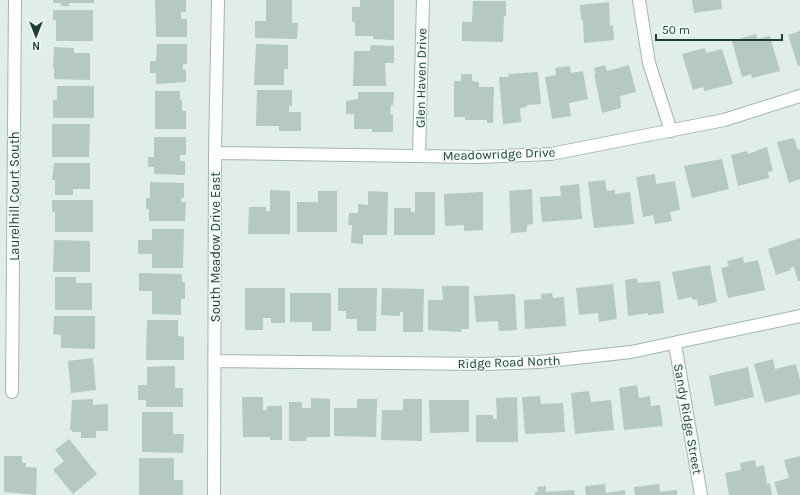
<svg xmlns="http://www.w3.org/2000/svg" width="800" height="495" viewBox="0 0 800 495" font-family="Karla,sans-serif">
<rect width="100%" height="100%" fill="#e0ede8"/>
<path fill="#b5c8c1" d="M53,0H94V3H69V6H61V3H53Z
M155,0H186V12H181V19H187V37H156Z
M266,0H292V23H298L297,39L255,38V21H266Z
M360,0H394V40L373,39V36H355V22H352V7H360Z
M692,0H721L722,9L694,13Z
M473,1H506V16H504L503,42L462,41V22H472Z
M609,2L610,26L613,25L614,40L584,43L583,20H581L580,5Z
M53,10H93V41H56V20H53Z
M800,31V66H798L788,35Z
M756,34L757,39L770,36L780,71L752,78L751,74L742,77L732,41Z
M157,44H187V64H183V70H186V82L156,84V73H150V61H156Z
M256,44L288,45V69H284V85H254Z
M371,45L394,46V63H385L386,86H353L354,51H370Z
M54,47L74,48V53H90V80L54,79V68H53Z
M705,48L706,53L722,49L733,84L704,91L703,87L693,90L682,54Z
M605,65L607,71L629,65L636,92L620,96L621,108L602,113L594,74H596L594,68Z
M570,66L571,73L583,71L588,99L569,103L571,116L552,119L545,77L556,75L555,68Z
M538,72L541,104L527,105V107L520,108L521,122L503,124L499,77H509L508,74Z
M461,74H472V81L479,82V87H494L493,123H487V120H465V117H454V81H461Z
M57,86H94V118H53V100H57Z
M257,90H292V106H289V112H301V131H279V126H256Z
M155,91H180V100H182V111H186V129H155Z
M358,92H394L393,105H391L390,114H393V132H372V129H354V114H346V101L358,99Z
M52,124H90L89,157H52Z
M154,137H186V155H180V161H185V175L154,174V167H148V157H154Z
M794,138L798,150L800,149V179L789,183L777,142Z
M767,147L773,171L768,172L769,178L738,186L731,155L747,151L748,154Z
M722,159L729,189L692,198L684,166Z
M54,163H90V189H73V195H55V180H52Z
M655,174L656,184L675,181L680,210L670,212L672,221L655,224L653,215L643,217L636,177Z
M605,180L607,191L615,190V194L630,192L634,224L594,228L588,182Z
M150,182L184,183V198H181V202H186L185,221H149V209H146V198H150Z
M579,184L582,219L542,222L540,197L561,196L560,186Z
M532,189L533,224L527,225V232L511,233L509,191Z
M270,190L290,191V234H248L249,207H266V211H270Z
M318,191H337V232H297V202H318Z
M368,191L388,192L387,235H363V244L351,243L352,225H348L349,213H358V204L368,205Z
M415,192H435V235H394V208H411V212H415Z
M483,192V230L464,231V225L445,226L444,194Z
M52,200H93V232H55V212H52Z
M152,229H184L183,268H152V254H138V240H152Z
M800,238V281H798L794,267L790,268L791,270L776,275L768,249Z
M54,240L90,241V272H53Z
M743,257L744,263L758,260L765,290L728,298L721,268L729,266L727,261Z
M710,265L717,302L698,306L697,299L693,300L692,297L678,300L672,272Z
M139,273L182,274V282H185V299H181V315L152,314V291H139Z
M55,277H76V283H92V310H55Z
M637,278L638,283L660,281L664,313L648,315V313L628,316L625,280Z
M613,284L617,319L599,322L598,313L579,315L576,288Z
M442,286H469V329H461V332L428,330V300H443Z
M245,288H285V323H271V318H263V330H245Z
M338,288H377L376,331H357V319H346V311H338Z
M382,288L424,289L423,332H403V312H400V316L381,315Z
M290,293H331V331H312V322H290Z
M552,293L553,298L564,297L566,326L525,329L524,300L541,299V294Z
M515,294L517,330L499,331L498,321L476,322L474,296Z
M54,316H95V349L61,348V335L53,334Z
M147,320H178V336L184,337V360H146Z
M93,358L96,390L71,393L68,361Z
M773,359L775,369L796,364L800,380V394L765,403L754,364Z
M175,366V388H183V407H146V400H138V385H147V367Z
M748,367L754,397L715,406L709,376Z
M637,385L639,398L650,396L651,406L660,405L663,426L624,430L619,388Z
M589,391L591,402L611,400L614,430L575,434L571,393Z
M540,396L541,404L563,403L565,432L525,434L522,397Z
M242,397H263V410H267V406H282V440H270V437H243Z
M517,397L518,442H476V415H493V419H497L496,398Z
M311,398L330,399V437H307L306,441H289V402H302V408H311Z
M93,399V405L108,404V431H96V438H81V432H72V430H70L72,400Z
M357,399H377L376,437L334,436V408H357Z
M403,399H422V441L381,440L382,410H403Z
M429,400H469V432L430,433Z
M142,412H173V434H184L183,453L142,452Z
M69,439L97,474L73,494L53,470L64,461L55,450Z
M4,456H22V463H26V467L37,468L36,495L4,492Z
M800,456V495H778L774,482L789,478L784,460Z
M139,458H174V480H183V495H139Z
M755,460L756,467L764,465L767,484L770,483L772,495H729L725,473L741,470L740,463Z
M605,484L606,493L625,490V495H586L585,486Z
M659,484L660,492L677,490V495H635L634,487Z
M546,486V492L574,490L575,495H535V492H538L537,487Z"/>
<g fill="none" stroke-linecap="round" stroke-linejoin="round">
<defs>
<path id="minor" d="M639,0L649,63L671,131
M215,153L479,157L551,154L724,120L800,96
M419,156L423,0
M675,344L701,495
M215,361L485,364L539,362L631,352L800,316
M12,392L15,0
M214,495L215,153L218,0"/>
</defs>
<use href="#minor" stroke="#a2b5b0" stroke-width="14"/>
<use href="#minor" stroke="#fff" stroke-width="12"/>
</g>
<g text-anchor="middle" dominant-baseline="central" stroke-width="3" stroke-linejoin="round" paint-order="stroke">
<g font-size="13" fill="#1e3f39" stroke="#f1f9f5">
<text transform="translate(421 78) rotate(-89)">Glen Haven Drive</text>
<text transform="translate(499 154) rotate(-2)">Meadowridge Drive</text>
<text transform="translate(14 196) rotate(-90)">Laurelhill Court South</text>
<text transform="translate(215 247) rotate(-90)">South Meadow Drive East</text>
<text transform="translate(509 362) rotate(-2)">Ridge Road North</text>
<text transform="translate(688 419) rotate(80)">Sandy Ridge Street</text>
</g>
</g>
<g transform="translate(36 36) rotate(180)" stroke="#f1f9f5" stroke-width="3" paint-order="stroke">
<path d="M0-3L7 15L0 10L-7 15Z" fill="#1e3f39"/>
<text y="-6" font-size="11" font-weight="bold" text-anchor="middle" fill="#1e3f39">N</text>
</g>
<path d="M656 34v6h126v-6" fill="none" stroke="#1e3f39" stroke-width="2"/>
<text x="662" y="34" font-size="12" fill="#1e3f39" stroke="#f1f9f5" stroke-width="3" paint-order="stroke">50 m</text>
</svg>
